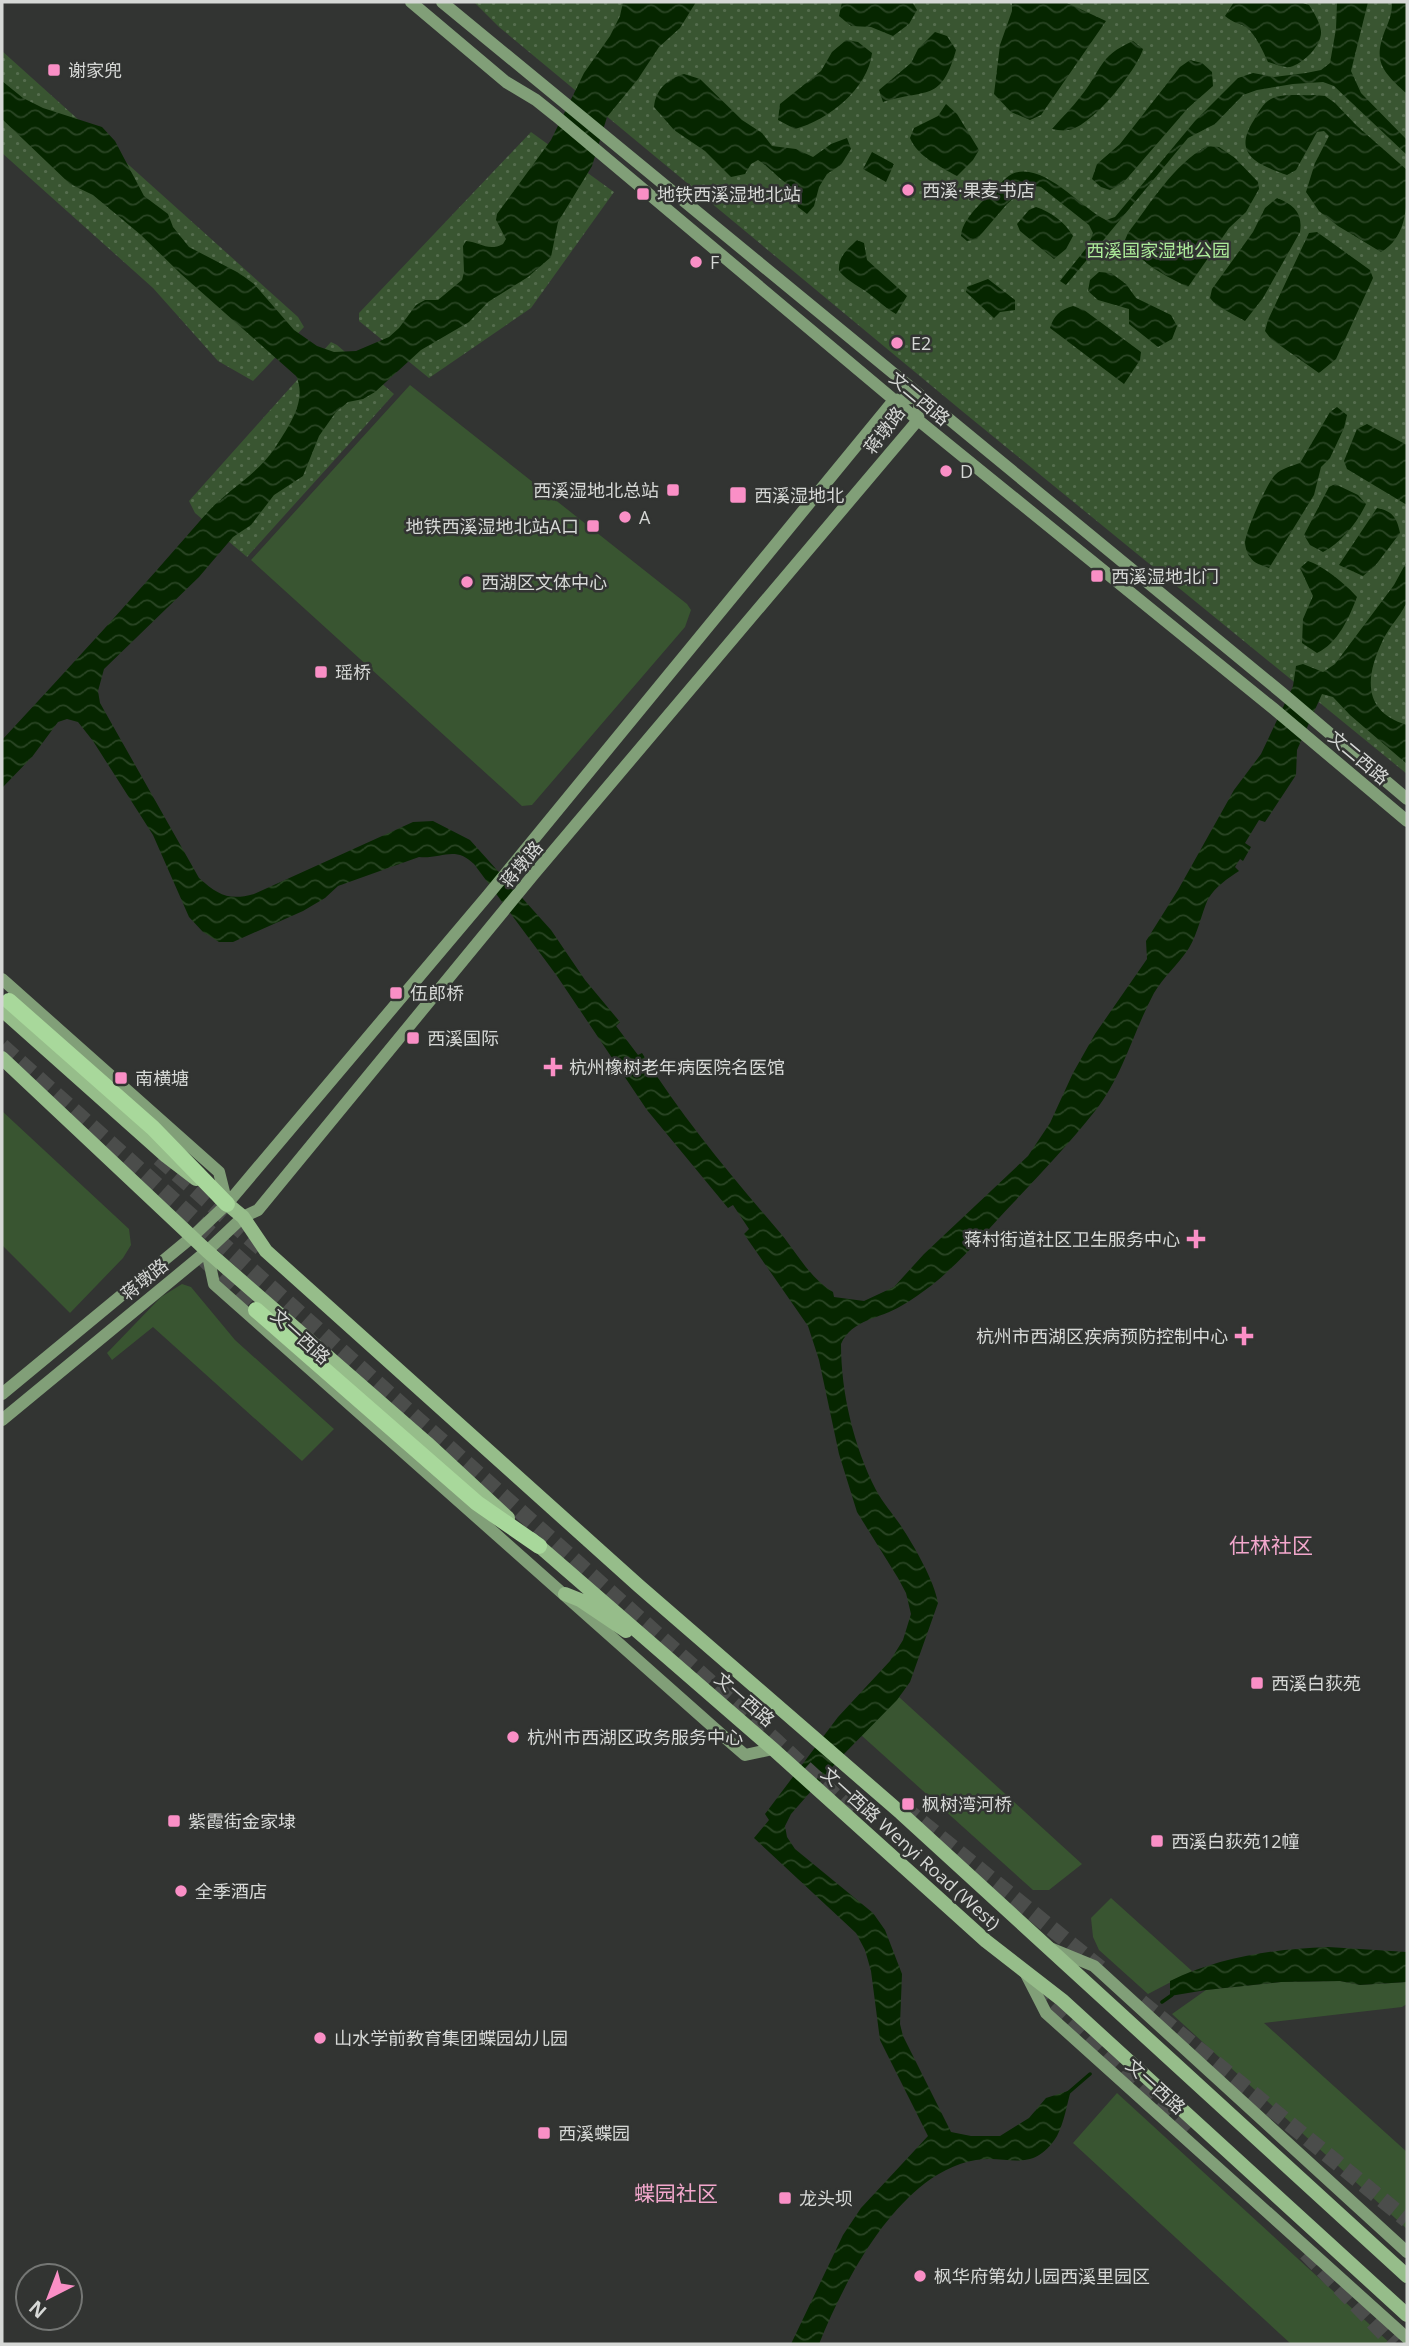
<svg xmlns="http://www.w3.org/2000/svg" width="1409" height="2346" viewBox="0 0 1409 2346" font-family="'Open Sans','Noto Sans SC',sans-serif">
<defs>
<pattern id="park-dots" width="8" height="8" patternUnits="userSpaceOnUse" patternTransform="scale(1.75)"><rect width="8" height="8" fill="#395531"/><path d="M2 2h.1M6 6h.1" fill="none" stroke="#556d4e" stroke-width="1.8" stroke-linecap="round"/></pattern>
<pattern id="water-waves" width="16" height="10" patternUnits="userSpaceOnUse" patternTransform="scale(1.75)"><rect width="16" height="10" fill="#062600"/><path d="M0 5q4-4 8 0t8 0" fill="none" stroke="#2a4524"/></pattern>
</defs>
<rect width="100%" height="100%" fill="#323432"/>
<path fill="#395531" d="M410,385L687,604L691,610L685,627L532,805L522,806L251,560Z
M2,1111L129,1229L131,1245L123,1258L70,1313L2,1245Z
M182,1284L191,1287L235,1340L334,1429L302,1461L153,1327L112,1360L107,1353L161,1297Z
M899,1697L1082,1864L1049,1890H1033L861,1735Z
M1111,1898L1192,1971L1148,1994L1099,1950L1093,1937L1091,1918Z
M1340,1981L1360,1985L1407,1982V2004L1402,2007L1264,2023L1407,2152V2229L1172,2014L1206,1990L1281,1982Z
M1117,2093L1391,2344H1291L1073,2143Z"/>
<path fill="url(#park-dots)" d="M474,2H1407V774L962,411L499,27Z
M2,51L298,317L304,327L253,381L218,361L153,288L2,153Z
M531,132L614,192L531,308L429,378L359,321V313Z
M331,342L337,345L394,394L247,557L195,513L189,501Z"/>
<path fill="url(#water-waves)" d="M623,2H696L680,28L659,47L638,79L607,117L592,166L558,222L551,257L528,277L488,302L469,322L421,350L375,392L363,399L348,402L336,412L319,436L303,476L274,495L251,525L233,537L199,577L104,669L98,691L100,703L199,878C218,895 229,901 254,894L413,822L433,821L470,840L551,930L585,980L620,1022L616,1026L638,1055L642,1053C681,1116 728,1172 776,1228C795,1249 808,1277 833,1292L834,1297L864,1301L894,1287L924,1254L1028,1156L1050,1123L1073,1073L1095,1034L1147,959L1146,941L1178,890L1234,790L1261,754L1293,686L1296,666L1303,664L1323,672L1335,664L1394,585L1407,561C1407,573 1409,593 1406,604C1399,618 1388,628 1382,642C1365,678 1363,712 1407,725V764L1350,715L1333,697L1322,694L1297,750L1296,775L1265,822L1259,820L1245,843L1251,847L1243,861L1240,859L1235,867L1239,871C1228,878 1215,887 1208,899C1201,915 1198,933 1189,948C1178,965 1164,976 1154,993C1133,1032 1123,1076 1095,1111C1070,1143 1041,1173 1014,1202C987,1230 962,1261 932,1285C922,1292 912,1300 901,1306C880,1319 852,1319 841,1344C841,1393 854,1447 876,1490C883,1503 893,1514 901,1526C914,1546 934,1580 938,1603L910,1682L897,1700L842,1756L791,1814L785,1826L787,1837L795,1849L873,1913L885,1930L902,1974L900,2024L903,2036L951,2132L971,2136H1000L1029,2118L1046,2098L1071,2090C1067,2104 1064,2123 1057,2136C1033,2174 1010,2155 976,2160C956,2163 934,2175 919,2188C873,2227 841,2290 819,2344H791L843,2235L861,2208L928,2136L880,2040L871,1971L865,1950L856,1933L754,1838L769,1820L765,1814L838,1717L890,1661L903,1640L911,1614L906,1593L898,1578L857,1512L839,1454L819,1360L808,1326L744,1234L749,1229L733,1205L728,1208L647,1110L557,976L474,864C455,845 442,859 419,857L338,886L325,898L303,911L233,942H219L203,932L189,917L153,835L93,741L78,722L67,719L58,722L32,757L2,788V740C71,666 139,591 206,514C227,490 256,476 275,448C288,427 308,401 296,376L181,274L141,235L93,195L70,184L2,119V81L23,98L43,108L102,127L115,141L144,196L168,214L173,227L189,247L239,273L254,284L294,330L317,346L334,352L356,351L389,337L399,328L416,305L425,300H438L462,280L464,272L463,246L466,241C480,242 488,252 503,244L506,239L496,220L497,214L551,140L584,73L610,36L620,16Z
M842,2H912L917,10L909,24L893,36L871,27L851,26L839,16Z
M1012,2H1065L1106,21L1041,115L1030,120L1011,112L994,94L1000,45L1012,11Z
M1234,2H1299L1309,5C1314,13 1320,22 1321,31C1322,45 1304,63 1290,67C1283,68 1275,64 1268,62C1263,51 1256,35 1246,27C1239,23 1233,23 1225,16Z
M1337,2H1368L1351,71L1361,93L1407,140V155L1334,86L1323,82L1293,84L1257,90L1243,95L1215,124L1188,138L1066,285L1060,281L1088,246L1093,233L1089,225L1041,187L1029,185L1007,204L977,239L967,241L961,236C962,221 978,206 988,196C996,189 1003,179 1012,174C1042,160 1081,208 1106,220L1115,217L1195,121L1238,78L1253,73L1274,77L1306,73L1321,70L1330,63L1336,29Z
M1392,2H1407V94C1382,71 1372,62 1386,28C1390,19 1392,12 1392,2Z
M935,32L947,36L956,50C941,103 927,88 883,102L879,90L911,63L918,49Z
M846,40L858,42L872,53C868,89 828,120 795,129L778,120L780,104L821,71L832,52Z
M1133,41L1143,49C1137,70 1092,126 1069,130C1064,131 1057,130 1052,129C1061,118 1072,108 1081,96C1102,71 1097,57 1133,41Z
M1190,60L1202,63L1212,72L1213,86L1188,108L1123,183L1110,190L1101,187L1092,179L1097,164L1120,144L1180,67Z
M684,74L700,79L742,120L762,133L772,146L796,149L813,157L831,144L847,138L851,149L841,165L827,174L819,187L814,206L807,214L798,207L794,188C780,181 772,169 758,160L751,164L745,174L731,177L705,151L674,130L654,107C656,89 667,79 684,74Z
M1314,95L1325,96L1335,103L1357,126L1407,170C1407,202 1409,236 1381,252L1338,226L1319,211L1306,192L1315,163L1329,136L1324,131L1317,132L1296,170L1287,175C1256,164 1232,154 1254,120C1258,113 1263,103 1271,99C1283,93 1300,96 1314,95Z
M946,104L957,114L979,150L973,160L957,176C939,166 918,157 910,138L914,128L938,116Z
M1207,146L1219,147L1235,158L1258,182L1259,189L1246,212L1229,228L1188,287C1165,276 1140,263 1125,240L1128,233C1151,203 1173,165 1207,146Z
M872,152L894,164L886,182L863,169Z
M1277,198C1294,205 1303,213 1300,232L1263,298L1245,321L1216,305L1210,298L1212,289L1253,232L1265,208Z
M1036,207C1051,212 1065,222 1073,236L1066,249L1054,259L1020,231L1017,224L1029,210Z
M1317,232L1370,270L1373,278L1336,359L1319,373L1271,339L1265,331L1268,320L1309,233Z
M857,240L864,243L867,260L907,296L896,314C887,309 881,303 872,296C861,287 848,282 839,271C838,256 847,250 857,240Z
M1099,272L1111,273L1126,284L1136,298L1171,315L1177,326L1172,339L1158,347L1129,324V309L1098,300L1088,291L1090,280Z
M988,279L1015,300V310L1000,312L994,318L966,292L967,287Z
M1073,306L1084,310L1141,352L1140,360L1124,384L1050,328C1054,315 1060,310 1073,306Z
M1337,407L1347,415L1344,428L1330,458L1321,467L1314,495L1269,568C1262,565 1254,564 1250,557C1247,554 1245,546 1245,542C1247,528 1266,485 1275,475C1282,468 1292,466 1300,463L1330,412Z
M1367,424L1407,445V505L1347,469L1344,461L1357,429Z
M1335,484L1358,495L1366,504C1357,523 1341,543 1323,552L1310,545L1304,535L1329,487Z
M1377,508C1392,511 1397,517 1400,533L1375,566L1363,576L1339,565Z
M1308,561C1322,565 1347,585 1357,597C1349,618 1338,643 1317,653L1302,643L1303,619L1313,596L1300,568Z
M1328,1947L1407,1952V1982L1360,1985L1340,1981L1281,1982L1206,1990L1170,1996V1981C1220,1957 1273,1949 1328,1947Z"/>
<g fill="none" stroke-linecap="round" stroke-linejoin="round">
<path stroke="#062600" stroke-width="3.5" d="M1162,2002L1172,1995
M1068,2093L1090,2074"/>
<path stroke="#4b4d4b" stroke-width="16" stroke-dasharray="16 8" stroke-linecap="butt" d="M2,1046L777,1742L856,1815
M159,1158L263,1250
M204,1259L256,1310
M903,1807L1100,1968
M1037,1987L1192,2137
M1141,2002L1407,2220
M1306,2253L1394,2344"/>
<path stroke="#819f78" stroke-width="12" d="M411,2L506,82L536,100L556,116L918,420L1274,709L1407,821
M442,2L1282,693L1407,799
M2,979L219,1172L227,1204
M207,1251L214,1284L730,1742L745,1755L773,1749
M2,1394L192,1237L227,1204L488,895L894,400L920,397
M2,1420L207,1251L243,1217L258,1210L534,874L918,420L920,397
M1050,1948L1094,1966L1407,2252
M1025,1972L1046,2013L1407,2338"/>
<path stroke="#96bd8a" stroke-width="14" d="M2,1010L166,1156L196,1179
M2,1058L207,1251L427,1443L508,1518
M220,1198L243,1217L266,1251L639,1586L901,1813L1407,2276
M531,1539L773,1749L986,1941L1062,2000L1407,2315
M565,1594L580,1600L626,1631"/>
<path stroke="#a8d89b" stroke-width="16" d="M9,1001L153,1128L227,1204
M256,1310L477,1503L539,1546"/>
</g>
<g fill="#fa8fc6" stroke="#323432" stroke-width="2.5">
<rect x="47" y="63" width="14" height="14" rx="3.5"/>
<circle cx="908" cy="190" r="7"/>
<rect x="636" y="187" width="14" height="14" rx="3.5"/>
<circle cx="696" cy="262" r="7"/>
<circle cx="897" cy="343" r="7"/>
<circle cx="946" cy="471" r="7"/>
<rect x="666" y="483" width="14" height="14" rx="3.5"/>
<rect x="729" y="486" width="18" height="18" rx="3.5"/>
<circle cx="625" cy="517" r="7"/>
<rect x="586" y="519" width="14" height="14" rx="3.5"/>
<rect x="1090" y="569" width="14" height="14" rx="3.5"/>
<circle cx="467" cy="582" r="7"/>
<rect x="314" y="665" width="14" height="14" rx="3.5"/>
<rect x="389" y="986" width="14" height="14" rx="3.5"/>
<rect x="406" y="1031" width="14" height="14" rx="3.5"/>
<path d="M549.5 1056.5h7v7h7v7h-7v7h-7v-7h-7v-7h7z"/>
<rect x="114" y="1071" width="14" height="14" rx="3.5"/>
<path d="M1192.5 1228.5h7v7h7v7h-7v7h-7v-7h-7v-7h7z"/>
<path d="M1240.5 1325.5h7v7h7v7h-7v7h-7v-7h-7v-7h7z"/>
<rect x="1250" y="1676" width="14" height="14" rx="3.5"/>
<circle cx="513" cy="1737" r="7"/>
<rect x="901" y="1797" width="14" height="14" rx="3.5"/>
<rect x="167" y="1814" width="14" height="14" rx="3.5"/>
<rect x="1150" y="1834" width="14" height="14" rx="3.5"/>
<circle cx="181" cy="1891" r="7"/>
<circle cx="320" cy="2038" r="7"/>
<rect x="537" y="2126" width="14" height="14" rx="3.5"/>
<rect x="778" y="2191" width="14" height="14" rx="3.5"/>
<circle cx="920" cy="2276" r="7"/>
</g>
<g text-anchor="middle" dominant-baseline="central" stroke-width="5" stroke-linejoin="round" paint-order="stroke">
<g font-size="18" fill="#d6d8d6" stroke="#323432" text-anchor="start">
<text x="68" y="70">谢家兜</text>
<text x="922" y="190">西溪·果麦书店</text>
<text x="657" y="194">地铁西溪湿地北站</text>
<text x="710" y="262">F</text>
<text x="911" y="343">E2</text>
<text x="960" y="471">D</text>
<text x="659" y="490" text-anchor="end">西溪湿地北总站</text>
<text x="754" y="495">西溪湿地北</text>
<text x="639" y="517">A</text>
<text x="579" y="526" text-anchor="end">地铁西溪湿地北站A口</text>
<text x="1111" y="576">西溪湿地北门</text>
<text x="481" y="582">西湖区文体中心</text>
<text x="335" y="672">瑶桥</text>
<text x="410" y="993">伍郎桥</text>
<text x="427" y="1038">西溪国际</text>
<text x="569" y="1067">杭州橡树老年病医院名医馆</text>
<text x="135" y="1078">南横塘</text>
<text x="1180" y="1239" text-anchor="end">蒋村街道社区卫生服务中心</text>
<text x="1228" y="1336" text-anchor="end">杭州市西湖区疾病预防控制中心</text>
<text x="1271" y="1683">西溪白荻苑</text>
<text x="527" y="1737">杭州市西湖区政务服务中心</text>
<text x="922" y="1804">枫树湾河桥</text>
<text x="188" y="1821">紫霞街金家埭</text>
<text x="1171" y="1841">西溪白荻苑12幢</text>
<text x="195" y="1891">全季酒店</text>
<text x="334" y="2038">山水学前教育集团蝶园幼儿园</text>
<text x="558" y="2133">西溪蝶园</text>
<text x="799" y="2198">龙头坝</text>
<text x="934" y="2276">枫华府第幼儿园西溪里园区</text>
</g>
<g font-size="18" fill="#aceb99" stroke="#323432">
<text x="1158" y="250">西溪国家湿地公园</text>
</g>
<g font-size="18" fill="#d6d8d6" stroke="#323432">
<text transform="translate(920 398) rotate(40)">文二西路</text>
<text transform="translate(884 430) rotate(-53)">蒋墩路</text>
<text transform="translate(1359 757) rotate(40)">文二西路</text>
<text transform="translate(521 864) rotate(-50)">蒋墩路</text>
<text transform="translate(144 1279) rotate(-39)">蒋墩路</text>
<text transform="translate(301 1336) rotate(42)">文一西路</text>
<text transform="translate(745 1699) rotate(41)">文一西路</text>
<text transform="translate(911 1848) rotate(42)">文一西路 Wenyi Road (West)</text>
<text transform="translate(1156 2086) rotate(42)">文一西路</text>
</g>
<g font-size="21" fill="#f2a7cc" stroke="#323432">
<text x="1271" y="1545">仕林社区</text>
<text x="676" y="2193">蝶园社区</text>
</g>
</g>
<rect width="1409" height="2346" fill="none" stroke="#d6d8d6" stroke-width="7"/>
<g transform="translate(49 2297) rotate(222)"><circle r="33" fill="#323432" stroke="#747674" stroke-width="2"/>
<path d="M0-5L12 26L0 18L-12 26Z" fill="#fa8fc6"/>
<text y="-10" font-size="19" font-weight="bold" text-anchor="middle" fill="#d6d8d6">N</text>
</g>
</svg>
